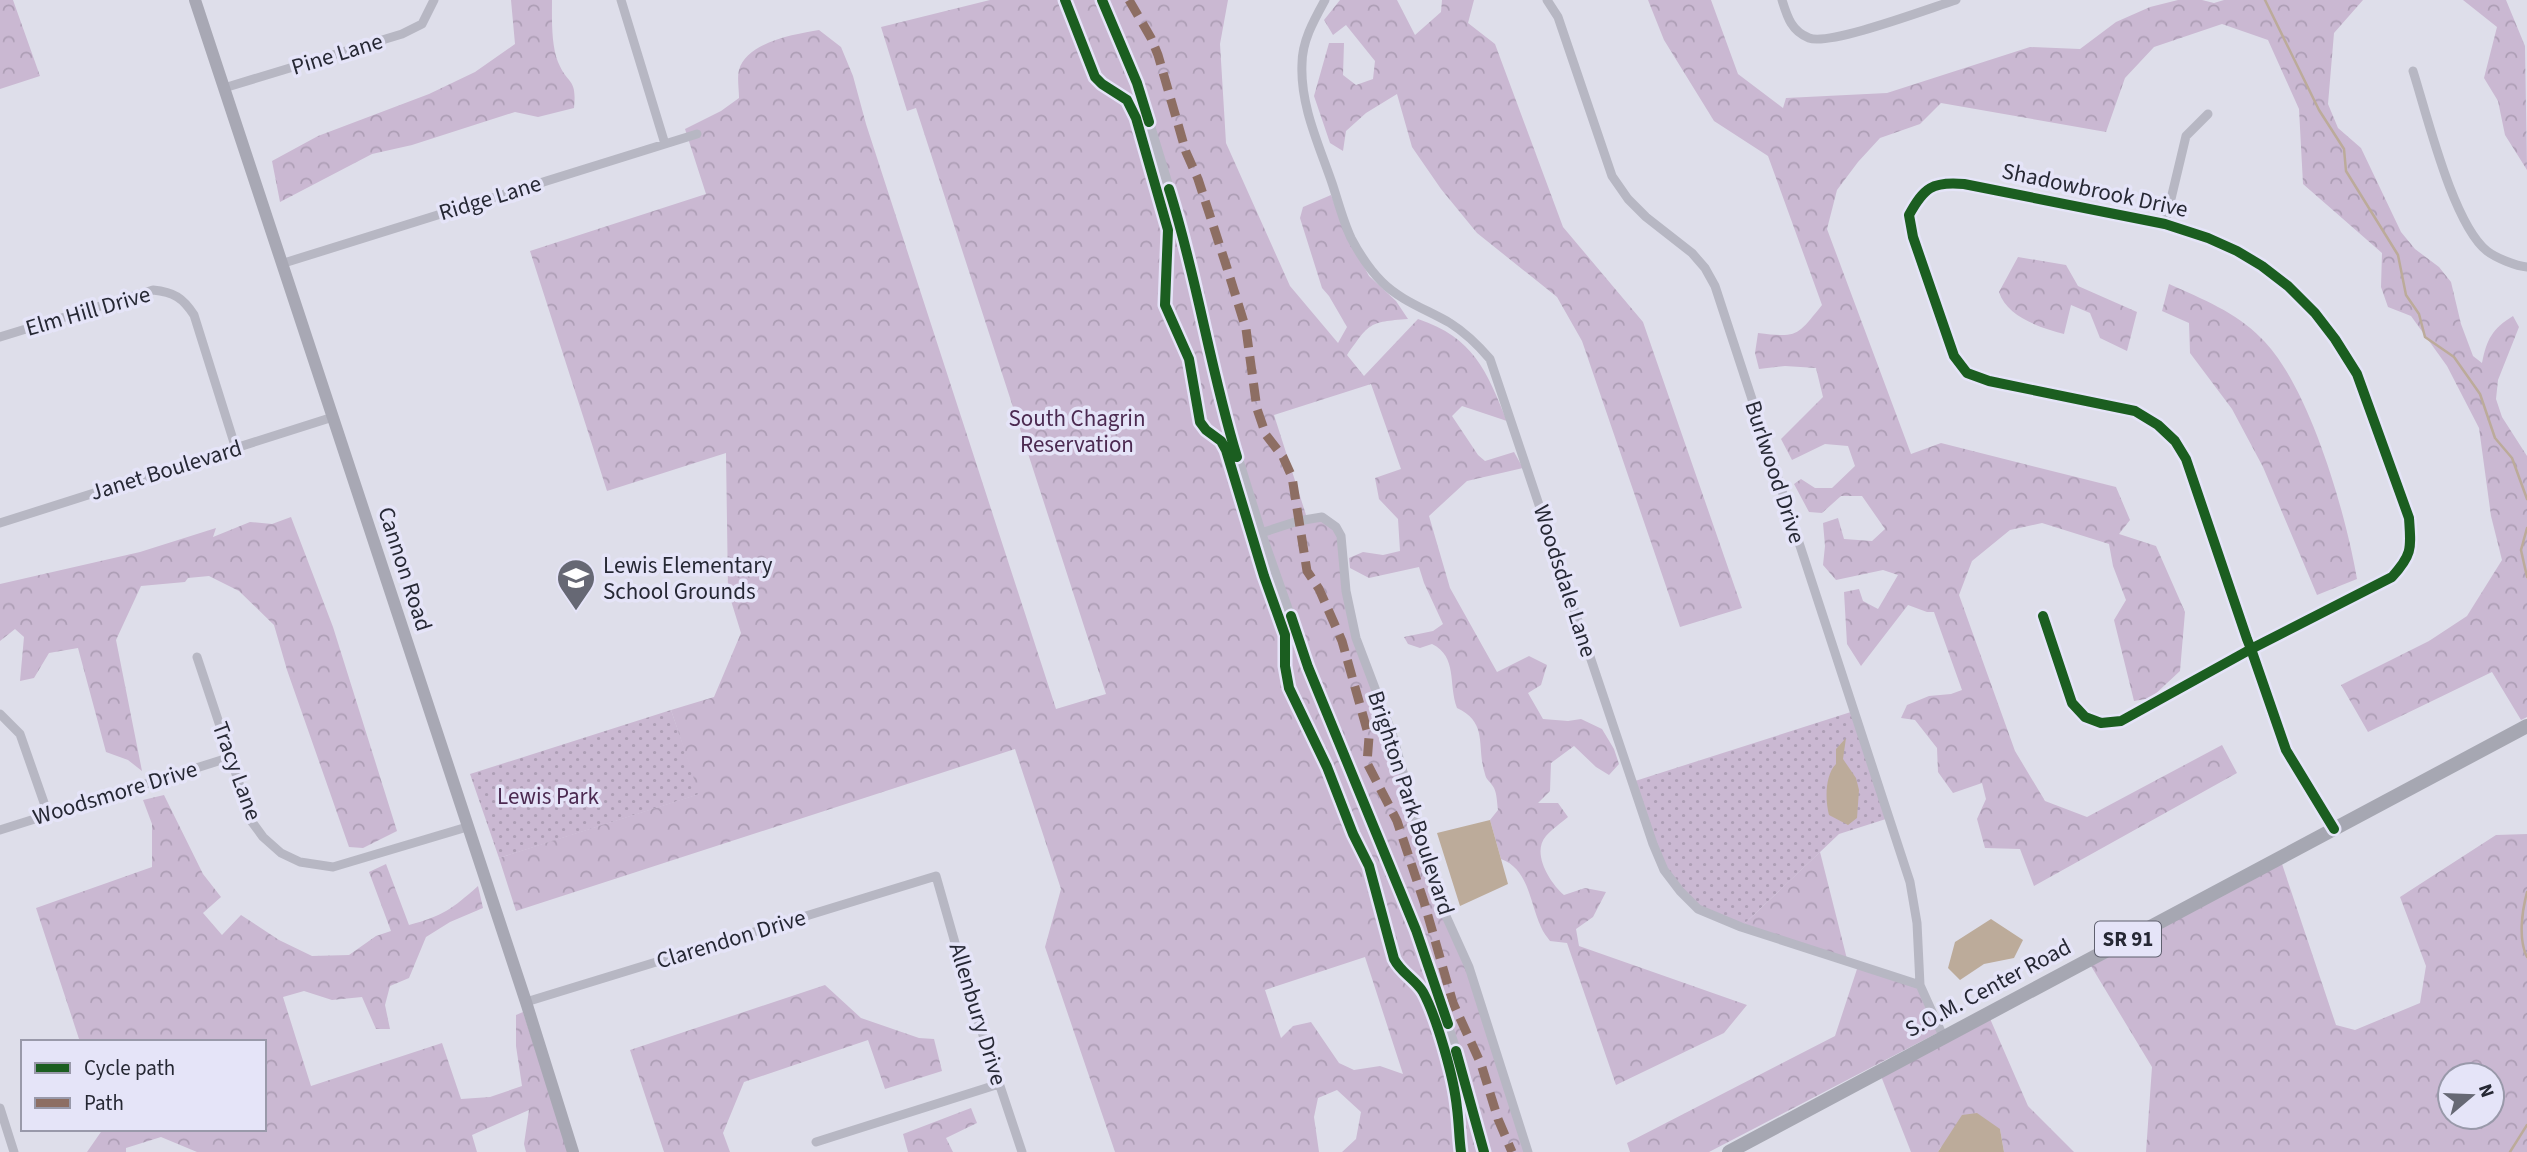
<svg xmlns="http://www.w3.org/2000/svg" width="2527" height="1152" viewBox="0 0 2527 1152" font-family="'Source Sans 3',sans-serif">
<defs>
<pattern id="grass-dots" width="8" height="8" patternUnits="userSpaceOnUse" patternTransform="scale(1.75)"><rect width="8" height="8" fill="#cab8d2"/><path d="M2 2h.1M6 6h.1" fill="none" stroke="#ad9eb5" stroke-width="1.8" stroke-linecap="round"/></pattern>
<pattern id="forest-crowns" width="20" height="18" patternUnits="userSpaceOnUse" patternTransform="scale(1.75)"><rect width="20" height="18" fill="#cab8d2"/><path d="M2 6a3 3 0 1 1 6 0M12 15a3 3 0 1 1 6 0" fill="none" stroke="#ad9eb5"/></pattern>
</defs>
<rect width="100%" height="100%" fill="#dedeea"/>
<path fill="url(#grass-dots)" d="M671,710L700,794L499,858L470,774Z
M1854,711L1889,818L1839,834L1741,927L1698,909L1664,870L1632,782Z"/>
<path fill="url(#forest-crowns)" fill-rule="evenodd" d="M0,0H13L40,76L0,89Z
M511,0H552C552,19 551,44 558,62C568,86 577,77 574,108L538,117L515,112L412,145L372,154L280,202L272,161L318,136L429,94L475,72L515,44Z
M990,0H1228L1220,44L1226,143L1290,286L1338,343L1347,327L1329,296L1322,288L1300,218L1303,207L1331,195L1346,233L1369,276L1396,301L1408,319C1368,322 1370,323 1347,355L1364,376L1418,319C1474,338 1486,370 1507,421L1462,406L1452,416L1478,455L1485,461L1514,452L1523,468L1467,481L1429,516L1450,588L1497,672L1529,656L1547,665L1541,685L1528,693L1543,719L1568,721L1581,719L1602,729L1614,749L1619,764L1609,775L1596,767L1574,746L1551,763L1550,791L1538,803H1558L1568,817C1561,823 1552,829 1546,836C1531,853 1550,883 1564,895L1585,888L1606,892L1593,917L1576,929L1579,946L1747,1005L1724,1033L1616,1085L1567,943L1550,941C1547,937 1543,932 1541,927C1530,904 1529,869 1501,859L1490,820L1498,810C1497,803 1497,794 1494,788C1491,782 1486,780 1485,774C1476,747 1489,723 1457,708C1448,684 1458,657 1432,644L1420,648L1408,644L1404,637L1433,631L1443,624L1424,583L1419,567L1369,578L1350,568L1349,558L1363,552L1383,555L1400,551L1398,519L1379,499L1375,478L1401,469L1371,384L1274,415L1307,518L1315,516L1336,527L1350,613L1378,695L1434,882L1469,967L1528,1152H1342L1356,1139L1361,1112L1337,1090L1318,1098L1314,1117L1319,1152H1115L1045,947L1061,889L1015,749L516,911L499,858L699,794L671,710L714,697L741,633L728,591L726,453L607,491L530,251L706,194L685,129L721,111L739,98C739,89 737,78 739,70C747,42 795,34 819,30L841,47L853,76L866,124L1056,709L1106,694L916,108L907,111L881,27ZM1365,957L1403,1074L1380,1066L1354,1070L1339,1063L1311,1022L1293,1026L1281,1038L1265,990Z
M1340,0H1397L1415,35L1441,12L1442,0H1474L1468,23L1495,44L1563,227L1643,322L1742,608L1680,627L1582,341L1557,297L1477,233L1441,189L1412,147L1397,94L1366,113L1346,131L1343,151L1330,143L1314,96L1329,43H1344L1343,75L1356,85L1373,79L1375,61L1346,25L1333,35L1324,20Z
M1648,0H1711L1738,74L1783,108L1786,98L1887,93L2030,47L2080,49L2116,22L2150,7L2178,0H2202L2214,3L2224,0H2363L2334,33L2328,104L2338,128L2361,148L2401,232L2415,249L2439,267L2451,282L2461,324L2473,356L2482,363C2487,339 2492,329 2513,316L2519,327L2498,380L2496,399L2502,417L2527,456V717L2521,720L2492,672L2368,732L2341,685L2429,641L2467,616L2502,560L2491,516L2479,428L2447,366L2411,316L2388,307L2381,287L2382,253L2303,184L2299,109L2268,40L2222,24L2154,47L2125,78L2106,132L1941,103L1920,124L1880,138L1858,162L1837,190L1827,229L1911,454L1941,443L2116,487L2130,520L2119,534L2156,546L2185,612L2180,671L2151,698L2134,701L2114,620L2126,600L2113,566L2109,544L2042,523L2010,530L1972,561L1959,595L2015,751L2045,801L2087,817L2222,745L2237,773L2034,886L2020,849L1985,848L1977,819L1986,799L1982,783L1953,793L1938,772L1937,748L1915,720L1901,718L1907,705L1929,696L1951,694L1962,690L1934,612H1927L1908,605L1861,666L1847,644L1844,592L1859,589L1863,601L1878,609L1898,575L1883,570L1836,580L1823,565L1825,546L1823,523L1838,518L1844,539L1872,541L1885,529L1862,496H1841L1822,513L1809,512L1794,484L1801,479L1815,488H1832L1855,466L1848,446L1825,444L1792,460L1781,439L1823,397L1816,368L1785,366L1759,369L1755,353L1758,333C1798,338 1797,336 1822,305L1768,156L1714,121L1664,40Z
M2463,0H2506L2525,46L2527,170L2505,135L2498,101L2484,78L2497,27Z
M2018,257L2066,265L2078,286L2137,312L2127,351L2100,338L2090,313L2071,305L2064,334C2041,328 2007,317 1999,292Z
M2169,284C2202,299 2236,312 2261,338C2309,384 2346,514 2357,579L2317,595L2263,467L2232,409L2190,353L2189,323L2162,311Z
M291,517L333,627L397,831L363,848L349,847L287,670L274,625L239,591L209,576L188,578L185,582L141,586L116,640L142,771L128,760L106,752L78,648L49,653L34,678L20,681L24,637L15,629L0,641V584L140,552L216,528L213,537L250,522L272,524Z
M164,795L203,874L221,897L203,913L222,935L241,915L279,940L312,956L349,955L376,936L391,931L369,872L386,864L409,925C443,916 452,909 478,886L483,908L450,922L426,937L409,978L390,986L385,1005L390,1029H376L362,997L332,1000L304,991L283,997L311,1086L442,1043L461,1099L490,1097L522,1086L516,1046V1015L523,1012L569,1152H526L524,1144L529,1110L472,1135L477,1152H197L161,1137L126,1148V1152H87L103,1129H264V1042H80L36,908L152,867V824L143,800Z
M2527,834V1152H2146L2152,1067L2088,961L2280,858L2336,1025L2355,1030L2420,1003L2426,966L2400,897L2496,835ZM2450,1075H2492V1117H2450Z
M1820,852L1848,963L1741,927Z
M1858,966L1920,985L1941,1031L1709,1152H1630L1627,1143L1835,1036Z
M825,985L861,1018L919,1038L934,1039L942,1071L885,1089L868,1040L744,1082L723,1133L730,1152H664L630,1050Z
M1988,1014L2028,1106L2074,1152H2004L2000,1129L1941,1147L1938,1152H1911L1879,1071Z
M971,1108L977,1123L946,1138L953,1152H908L903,1134Z"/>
<path fill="#bcab9a" d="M1846,738L1843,759L1856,778L1859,790L1857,818L1848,825L1829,815C1825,800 1825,775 1836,764V749Z
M1490,820L1508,884L1460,906L1437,833Z
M1991,919L2023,940L2014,958L1984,964L1960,980L1948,968L1955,942Z
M1977,1113L2000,1129L2004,1152H1938L1962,1115Z"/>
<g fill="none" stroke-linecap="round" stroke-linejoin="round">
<path stroke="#bcab9a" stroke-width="2.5" d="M2265,0L2319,110L2344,149L2346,171L2398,255L2406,295L2419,314L2425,337L2454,357L2480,394L2495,438L2512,458L2527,499
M2527,528L2521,550L2527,577
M2527,892C2522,911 2518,939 2527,957
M2510,1152L2527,1125"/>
<path stroke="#b7b7c3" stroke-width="9" d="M621,0L665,144
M1325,0C1314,20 1302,41 1302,64C1300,105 1319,145 1332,183C1338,201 1343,221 1351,238C1360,255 1369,269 1382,282C1401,301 1428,310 1450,323C1466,333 1478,345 1490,359L1653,844L1664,870L1680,891L1698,909L1741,927L1920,985L1943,1036
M1547,0L1558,17L1612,176L1628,199L1646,217L1692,253L1705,268L1715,286L1910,882L1917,923L1920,985
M1782,0C1787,16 1791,31 1809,38C1830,46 1930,8 1956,0
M2413,71C2427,115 2453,224 2487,251C2496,258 2516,266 2527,267
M224,88L402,34L422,24L434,0
M2165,224L2186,136L2208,114
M284,263L697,134
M0,337L153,290C174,292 183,298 194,315L236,449
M0,523L333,417
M1261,533L1298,521L1322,517L1336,527L1341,536L1346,591L1356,638L1392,733L1434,882L1446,916L1469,967L1528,1152
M2043,616L2072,703L2085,717L2101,723L2121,721L2251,649L2392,577C2413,554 2411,548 2409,518L2357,374L2335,339L2315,313L2288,286L2262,266L2237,251L2208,238L2165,224L1964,184C1932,181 1924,188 1909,215L1913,237L1954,356L1967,373L1989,381L2135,411L2158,425L2175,441L2186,459L2247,639L2251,649L2286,750L2334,829
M197,657L252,822L263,837L281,853L300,862L333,867L467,827
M0,714L20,734L48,814
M0,830L231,757
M526,1002L936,876L971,999L1022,1152
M0,1108L14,1152
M816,1142L999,1084"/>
<path stroke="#b7b7c3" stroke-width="10" d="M1102,0L1137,83L1181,228L1227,423L1261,533L1308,667L1416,930L1463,1072L1484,1152"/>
<path stroke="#a8a8b4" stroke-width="12" d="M195,0L526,1002L573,1152"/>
<path stroke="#a6a7b2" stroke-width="14" d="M1729,1152L2527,726"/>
<path stroke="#8d6e63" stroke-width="9" stroke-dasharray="18 9" stroke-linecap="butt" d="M1129,0L1151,38L1158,55L1186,152L1198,179L1227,268L1246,329L1257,409L1266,435L1283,457L1292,477L1307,571L1319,589L1342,641L1369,737L1367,763L1397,821L1424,902L1453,1003L1481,1064L1498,1119L1512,1152"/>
<defs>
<path id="cycleway" d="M1065,0L1095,77L1102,84L1127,100L1136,118L1168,230L1165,305L1189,359L1200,422L1206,430L1221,441L1226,450L1264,576L1285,635V666L1289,688L1327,767L1353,834L1369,866L1394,959C1401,973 1415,979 1423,992C1437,1018 1454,1078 1457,1108C1459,1123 1459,1137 1461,1152
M1102,0L1137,83L1149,122
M1169,189C1197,277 1210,369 1237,457
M1291,616L1308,667L1416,930L1448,1024
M2043,616L2072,703L2085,717L2101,723L2121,721L2251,649L2392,577C2413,554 2411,548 2409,518L2357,374L2335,339L2315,313L2288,286L2262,266L2237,251L2208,238L2165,224L1964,184C1932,181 1924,188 1909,215L1913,237L1954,356L1967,373L1989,381L2135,411L2158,425L2175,441L2186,459L2247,639L2251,649L2286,750L2334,829
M1456,1051L1484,1152"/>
</defs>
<use href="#cycleway" stroke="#e5e4f8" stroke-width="15"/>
<use href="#cycleway" stroke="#1b5e20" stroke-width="10"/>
</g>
<defs>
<symbol id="school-pin" viewBox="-11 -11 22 30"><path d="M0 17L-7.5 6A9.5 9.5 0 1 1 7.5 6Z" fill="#666874" stroke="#e5e4f8"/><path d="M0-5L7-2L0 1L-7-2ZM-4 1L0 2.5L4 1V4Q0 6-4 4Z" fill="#fff"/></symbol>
</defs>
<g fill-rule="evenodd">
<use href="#school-pin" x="554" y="556" width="44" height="60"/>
</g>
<g text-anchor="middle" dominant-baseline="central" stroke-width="7" stroke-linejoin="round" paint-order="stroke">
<rect fill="#e5e4f8" stroke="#5f606f" stroke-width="2" x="2095" y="921.5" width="66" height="35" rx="5"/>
<g font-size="21" font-weight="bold" fill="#262834">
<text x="2128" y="939">SR 91</text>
</g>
<g font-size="23" fill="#262834" stroke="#e5e4f8">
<text transform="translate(337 54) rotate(-17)">Pine Lane</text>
<text transform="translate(2095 190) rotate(12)">Shadowbrook Drive</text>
<text transform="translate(490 198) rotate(-17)">Ridge Lane</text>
<text transform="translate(88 311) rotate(-16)">Elm Hill Drive</text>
<text transform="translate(166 470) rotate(-17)">Janet Boulevard</text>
<text transform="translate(1775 472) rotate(72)">Burlwood Drive</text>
<text transform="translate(405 569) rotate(72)">Cannon Road</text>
<text transform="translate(1565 581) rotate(72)">Woodsdale Lane</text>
<text transform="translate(237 771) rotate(70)">Tracy Lane</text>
<text transform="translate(115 793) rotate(-17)">Woodsmore Drive</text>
<text transform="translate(1411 803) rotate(72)">Brighton Park Boulevard</text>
<text transform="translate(731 939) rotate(-17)">Clarendon Drive</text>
<text transform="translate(1988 988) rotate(-28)">S.O.M. Center Road</text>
<text transform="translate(978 1014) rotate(73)">Allenbury Drive</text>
</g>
<g font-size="23" fill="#4c2a51" stroke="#e5e4f8">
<text x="1077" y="418">South Chagrin<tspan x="1077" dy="26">Reservation</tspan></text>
<text x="548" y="796">Lewis Park</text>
</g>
<g font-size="23" fill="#262834" stroke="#e5e4f8" text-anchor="start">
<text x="603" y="565">Lewis Elementary<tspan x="603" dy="26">School Grounds</tspan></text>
</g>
</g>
<rect x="21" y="1040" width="245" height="91" fill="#e5e4f8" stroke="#9999aa" stroke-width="2"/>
<rect x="35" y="1063" width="35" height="10" fill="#1b5e20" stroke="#9999aa" stroke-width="2"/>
<text x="84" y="1075" font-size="21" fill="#262834">Cycle path</text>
<rect x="35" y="1098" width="35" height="10" fill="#8d6e63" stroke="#9999aa" stroke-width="2"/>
<text x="84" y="1110" font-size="21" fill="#262834">Path</text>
<g transform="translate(2471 1096) rotate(71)"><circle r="33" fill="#e5e4f8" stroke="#9999aa" stroke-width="2"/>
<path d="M0-5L12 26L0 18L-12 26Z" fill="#666874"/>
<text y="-10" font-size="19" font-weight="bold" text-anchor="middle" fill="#262834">N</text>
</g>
</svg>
